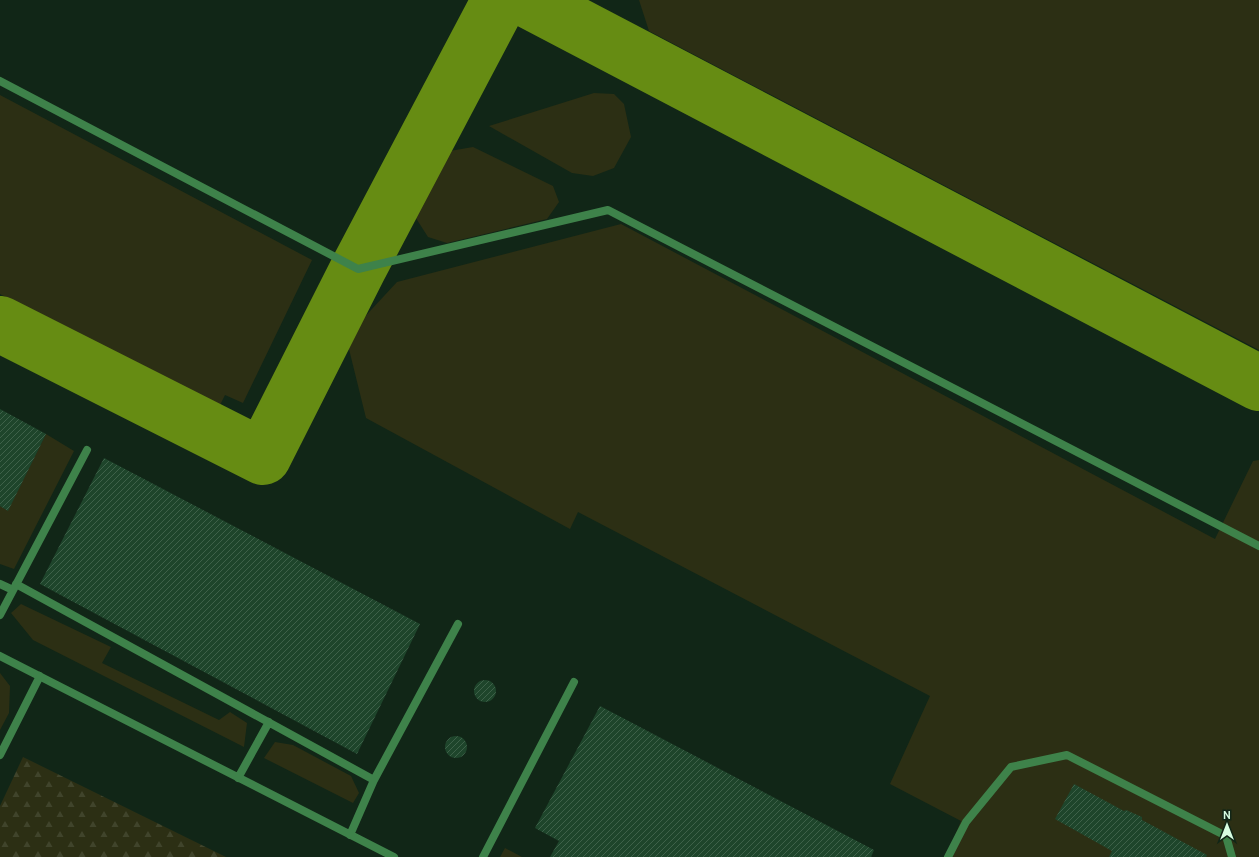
<svg xmlns="http://www.w3.org/2000/svg" width="1259" height="857" viewBox="0 0 1259 857" font-family="Cabin,sans-serif">
<defs>
<pattern id="forest-firs" width="22" height="20" patternUnits="userSpaceOnUse"><rect width="22" height="20" fill="#2c2f14"/><path d="M5 1l3.5 6h-7zM16 11l3.5 6h-7z" fill="#40442b"/></pattern>
<pattern id="building-hatch" width="6" height="6" patternUnits="userSpaceOnUse"><rect width="6" height="6" fill="#1e452b"/><path d="M-1 1l2-2M0 6l6-6M5 7l2-2" fill="none" stroke="#3e6149"/></pattern>
</defs>
<rect width="100%" height="100%" fill="#112617"/>
<path fill="#2c2f14" d="M639,0H1259V350L649,31Z
M594,93L614,94L624,104L631,137L614,168L593,176L572,173L489,126Z
M0,95L312,260L243,403L225,395L218,409L0,294Z
M473,147L553,186L559,202L547,219L447,243L428,237L412,212L444,152Z
M621,224L1215,539L1253,461L1259,460V857H946L961,821L890,784L930,696L578,512L570,529L366,418L346,337L397,282Z
M46,434L74,451L14,569L0,564V506L8,510Z
M21,604L111,647L102,663L219,720L230,712L247,723L244,747L33,640L11,613Z
M0,673L10,686L9,713L0,730Z
M275,742L293,745L351,776L359,793L353,803L264,758Z
M505,848L522,857H500Z"/>
<path fill="url(#forest-firs)" d="M23,757L226,857H0V806Z"/>
<g fill="none" stroke-linecap="round" stroke-linejoin="round">
<path stroke="#668c13" stroke-width="56" d="M528,0L1259,383
M0,324L263,457L358,269L500,0"/>
</g>
<path fill="url(#building-hatch)" d="M0,409L46,434L8,511L0,506Z
M104,458L420,624L357,754L40,584Z
M474 691a11 11 0 1 1 22 0a11 11 0 1 1-22 0Z
M600,706L874,850L871,857H550L559,841L535,828Z
M445 747a11 11 0 1 1 22 0a11 11 0 1 1-22 0Z
M1074,784L1124,811L1126,810L1142,817V820L1207,855L1206,857H1109L1112,851L1055,819Z"/>
<g fill="none" stroke-linecap="round" stroke-linejoin="round">
<path stroke="#3e824a" stroke-width="8" d="M0,81L358,269L608,210L1259,546
M0,584L13,590
M16,584L374,780L350,835
M0,615L87,450
M0,656L394,857
M0,755L40,676
M238,778L269,722
M374,780L458,624
M483,857L574,682
M948,857L966,822L1011,767L1067,755L1226,836L1232,857"/>
</g>
<g transform="translate(1227 825)" stroke="#112617" stroke-width="3" paint-order="stroke">
<path d="M0-3L7 15L0 10L-7 15Z" fill="#d7fde1"/>
<text y="-6" font-size="11" font-weight="bold" text-anchor="middle" fill="#d7fde1">N</text>
</g>
</svg>
